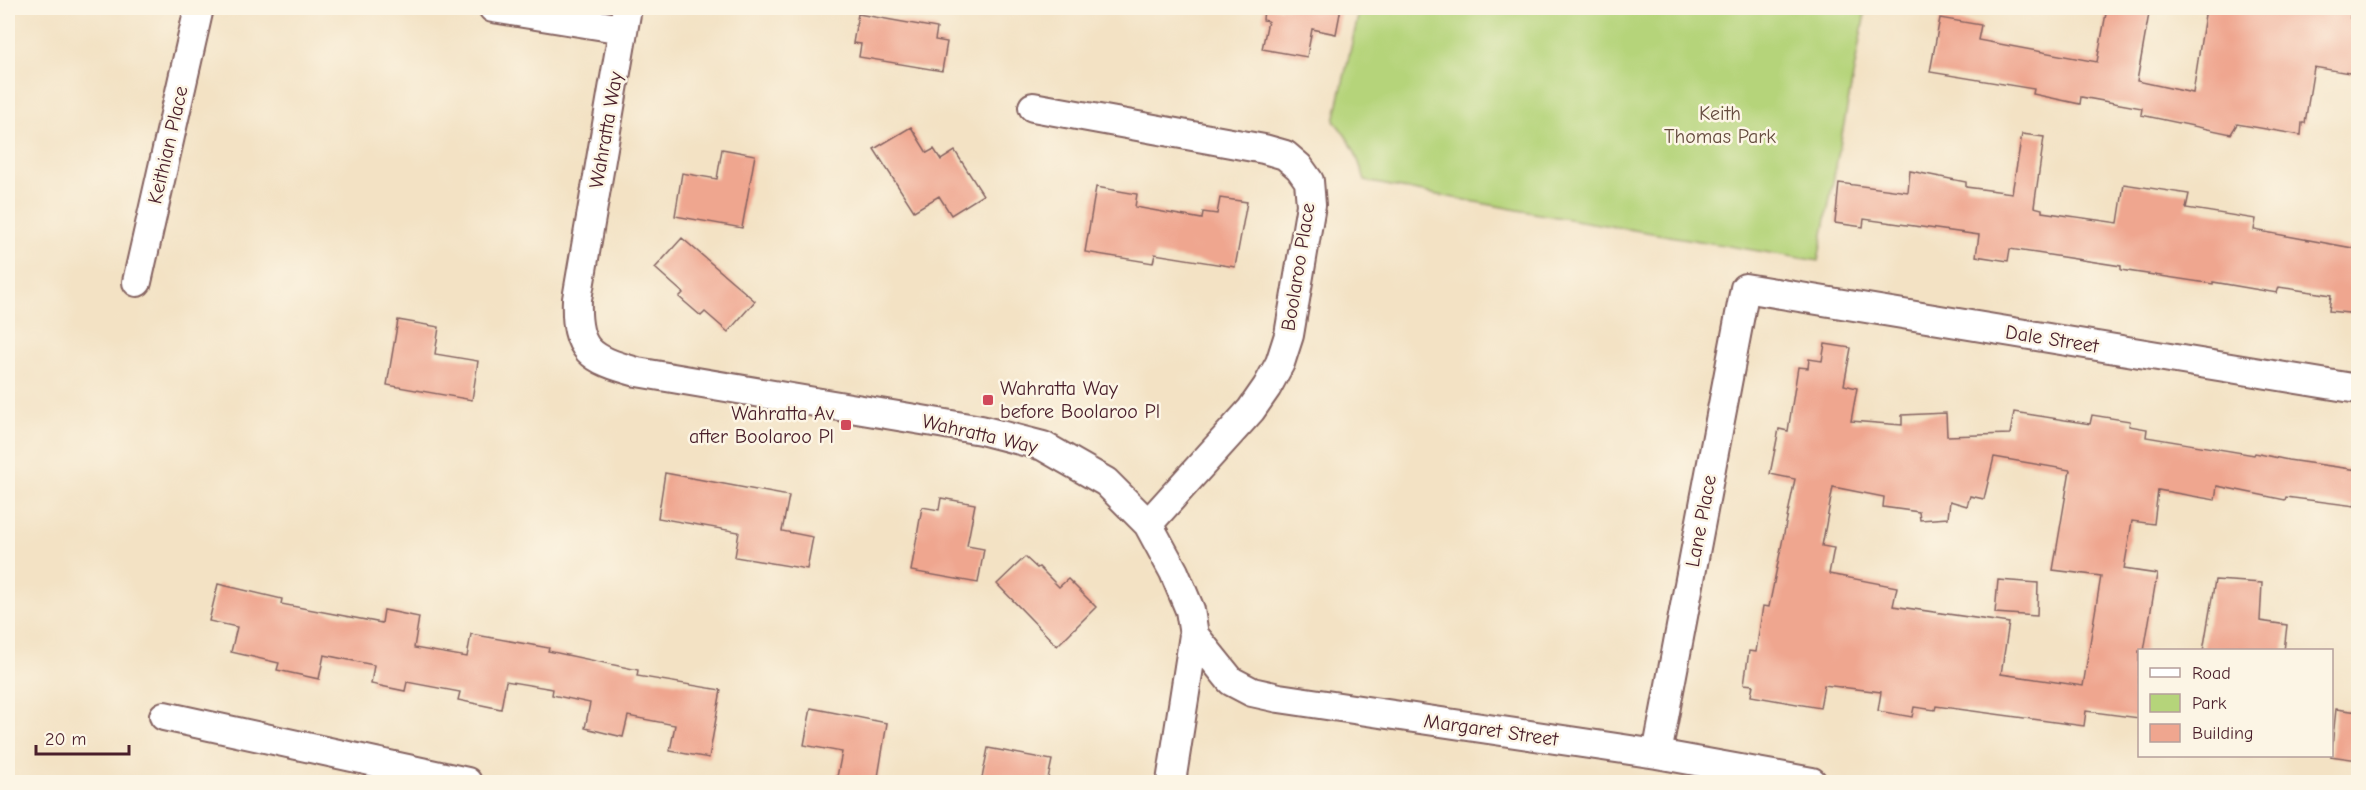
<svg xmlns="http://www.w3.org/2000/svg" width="2366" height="790" viewBox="0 0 2366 790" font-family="'Comic Neue',sans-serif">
<rect width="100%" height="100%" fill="#fcf5e5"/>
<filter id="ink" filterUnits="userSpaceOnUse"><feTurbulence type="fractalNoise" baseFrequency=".0167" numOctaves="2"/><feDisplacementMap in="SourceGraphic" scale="12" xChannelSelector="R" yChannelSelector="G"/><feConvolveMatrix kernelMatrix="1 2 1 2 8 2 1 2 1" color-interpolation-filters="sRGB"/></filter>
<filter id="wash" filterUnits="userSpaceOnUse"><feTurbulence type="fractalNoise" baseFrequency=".008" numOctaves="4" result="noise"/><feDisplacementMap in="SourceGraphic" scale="24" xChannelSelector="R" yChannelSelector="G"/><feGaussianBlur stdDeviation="1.35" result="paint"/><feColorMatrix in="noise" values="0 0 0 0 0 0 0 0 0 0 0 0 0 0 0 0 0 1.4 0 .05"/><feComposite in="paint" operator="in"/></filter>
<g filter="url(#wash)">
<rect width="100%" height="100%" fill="#f3e2c4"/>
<path fill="#b5d47a" stroke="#807a52" stroke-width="1.5" d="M1360,8H1866L1818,261L1539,214L1365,181C1358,157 1351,140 1334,121Z"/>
<g id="blocks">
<path fill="#efa68f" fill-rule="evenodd" d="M1264,8H1341L1336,34L1312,29L1307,57L1262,49L1268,21L1263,20Z
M2107,8H2150L2137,81L2193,93L2206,8H2287L2311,12L2312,8H2322L2351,12L2350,18L2358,19V55L2355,74L2314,67L2305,123H2302L2301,135L2237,124L2231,134L2141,115L2142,108L2081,97L2080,104L2033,94L2034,89L1930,72L1940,18L1981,25L1978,40L2097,62Z
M858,14L937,28L935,40L947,42L942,71L859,57L861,44L853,43Z
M911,127L927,153L934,149L941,160L955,151L983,195L951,215L939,196L914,211L874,149Z
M2022,134L2044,137L2034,207L2042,209V212L2118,223L2124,184L2189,194L2186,208L2256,219L2254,230L2358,249V314L2329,311L2331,295L2279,287L2277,293L2213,282V284L2154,275L2121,270V266L2010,249L2008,261L1976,256L1979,235L1864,219L1863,227L1835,223L1839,183L1908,192L1910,171L1966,182V187L2012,193Z
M722,149L755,155L742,228L675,216L682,173L717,179Z
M1096,187L1137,194L1135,207L1202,219L1203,212L1217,214L1220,198L1247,202L1235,267L1155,254L1153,263L1085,252Z
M682,238L755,301L728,332L705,312L701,316L679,297L683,293L655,268Z
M398,320L439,327L435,354L478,361L472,400L387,385Z
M1825,344L1851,348L1844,385L1857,388L1851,421L1902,425V415L1946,413L1947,436L2010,434L2014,412L2090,424L2092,415L2130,421L2129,426L2147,429L2146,437L2254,455L2255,453L2288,460L2358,470L2355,506L2286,497L2285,500L2217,486L2215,500L2158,490L2154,524L2132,521L2124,569L2157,574L2144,651H2139V718L2086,711L2084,726L1936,706L1935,710L1914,707L1912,717L1878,711L1881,692L1824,685L1820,708L1751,696L1753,685L1744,684L1749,651L1756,652L1763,606L1769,607L1795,479L1770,474L1779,429L1788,431L1798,367L1808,368L1809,359L1822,361ZM1994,457L2070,470L2053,570L2101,576L2083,686L2001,674L2009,623L1893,606L1897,587L1829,574L1834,548L1822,546L1833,487L1884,497L1883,507L1919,512L1920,520L1948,518L1950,501L1967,506L1970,496L1984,499Z
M665,473L789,496L782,531L813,537L807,569L735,557L739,532L658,518Z
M941,498L975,504L967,546L984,549L978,583L911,571L922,507L939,510Z
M1025,557L1037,568L1039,567L1059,587L1068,579L1096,607L1057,646L997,584Z
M1998,580L2038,583L2037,616L1995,613Z
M2215,580L2262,583L2260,621L2287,625L2284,651H2203Z
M218,584L282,599L281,604L382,623L384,610L419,617L414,648L467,657L471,634L549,648L548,651L638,670L637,676L721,690L709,758L670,751L675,725L628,716L623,737L585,728L590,703L552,695L553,689L506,681L501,709L458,700L460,692L407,682L405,691L371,684L374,665L324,655L319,679L277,670L279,663L231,652L237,627L209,621Z
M811,708L887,723L877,783H863L837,777L842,752L804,745Z
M2336,709L2358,712V760L2330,756H2331Z
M988,748L1052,760L1047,783H981Z"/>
</g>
</g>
<g filter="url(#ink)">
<use href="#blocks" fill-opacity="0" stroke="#856361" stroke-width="1.5"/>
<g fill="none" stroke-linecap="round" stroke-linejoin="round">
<defs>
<path id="street" d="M493,8L623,29
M627,8L577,299C575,351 590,359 637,372L981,430L1043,446L1106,482L1148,524L1174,572L1190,610L1194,635L1171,782
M1033,107L1264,149L1285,155L1299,167L1309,181L1311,205L1289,335L1280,363L1267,387L1251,410L1148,524
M137,282L199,8
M1194,635L1231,681L1252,692L1279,698L1657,754L1812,782
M164,716L467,782
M1657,754L1745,288L2358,389"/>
</defs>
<use href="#street" stroke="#856361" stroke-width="32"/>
<use href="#street" stroke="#fff" stroke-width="28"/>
</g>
</g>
<g fill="#d1495b" stroke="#fcf5e5" stroke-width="2">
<rect x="982" y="394" width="12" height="12" rx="3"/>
<rect x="840" y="419" width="12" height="12" rx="3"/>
</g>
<g text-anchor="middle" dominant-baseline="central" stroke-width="5" stroke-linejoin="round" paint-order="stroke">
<g font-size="20" fill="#654c3f" stroke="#fcf5e5">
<text x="1720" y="113">Keith<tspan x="1720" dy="23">Thomas Park</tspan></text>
</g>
<g font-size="20" fill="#4a1f2b" stroke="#fcf5e5">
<text transform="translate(606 130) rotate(-80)">Wahratta Way</text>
<text transform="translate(168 145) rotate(-77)">Keithian Place</text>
<text transform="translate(1298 267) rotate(-81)">Boolaroo Place</text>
<text transform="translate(2052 339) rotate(9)">Dale Street</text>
<text transform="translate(980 434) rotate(13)">Wahratta Way</text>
<text transform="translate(1701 521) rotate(-79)">Lane Place</text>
<text transform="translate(1491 730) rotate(8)">Margaret Street</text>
</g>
<g font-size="20" fill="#4a1f2b" stroke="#fcf5e5" text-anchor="start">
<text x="1000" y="388">Wahratta Way<tspan x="1000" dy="23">before Boolaroo Pl</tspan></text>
<text x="834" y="413" text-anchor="end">Wahratta Av<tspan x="834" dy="23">after Boolaroo Pl</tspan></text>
</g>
</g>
<rect width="2366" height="790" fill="none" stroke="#fcf5e5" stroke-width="30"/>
<rect x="2138" y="649" width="195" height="108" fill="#fcf5e5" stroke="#b59f9b" stroke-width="1.5"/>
<rect x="2150" y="668" width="30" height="9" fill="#ffffff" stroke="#b59f9b" stroke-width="1.5"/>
<text x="2192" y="679" font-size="18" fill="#4a1f2b">Road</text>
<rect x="2150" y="694" width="30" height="18" fill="#b5d47a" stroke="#b59f9b" stroke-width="1.5"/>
<text x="2192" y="709" font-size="18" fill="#4a1f2b">Park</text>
<rect x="2150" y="724" width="30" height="18" fill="#efa68f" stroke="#b59f9b" stroke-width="1.5"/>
<text x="2192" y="739" font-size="18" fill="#4a1f2b">Building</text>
<path d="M36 745v9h93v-9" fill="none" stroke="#4a1f2b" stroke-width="3"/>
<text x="45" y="745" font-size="18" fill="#4a1f2b" stroke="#fcf5e5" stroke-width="4.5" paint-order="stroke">20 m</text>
</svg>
